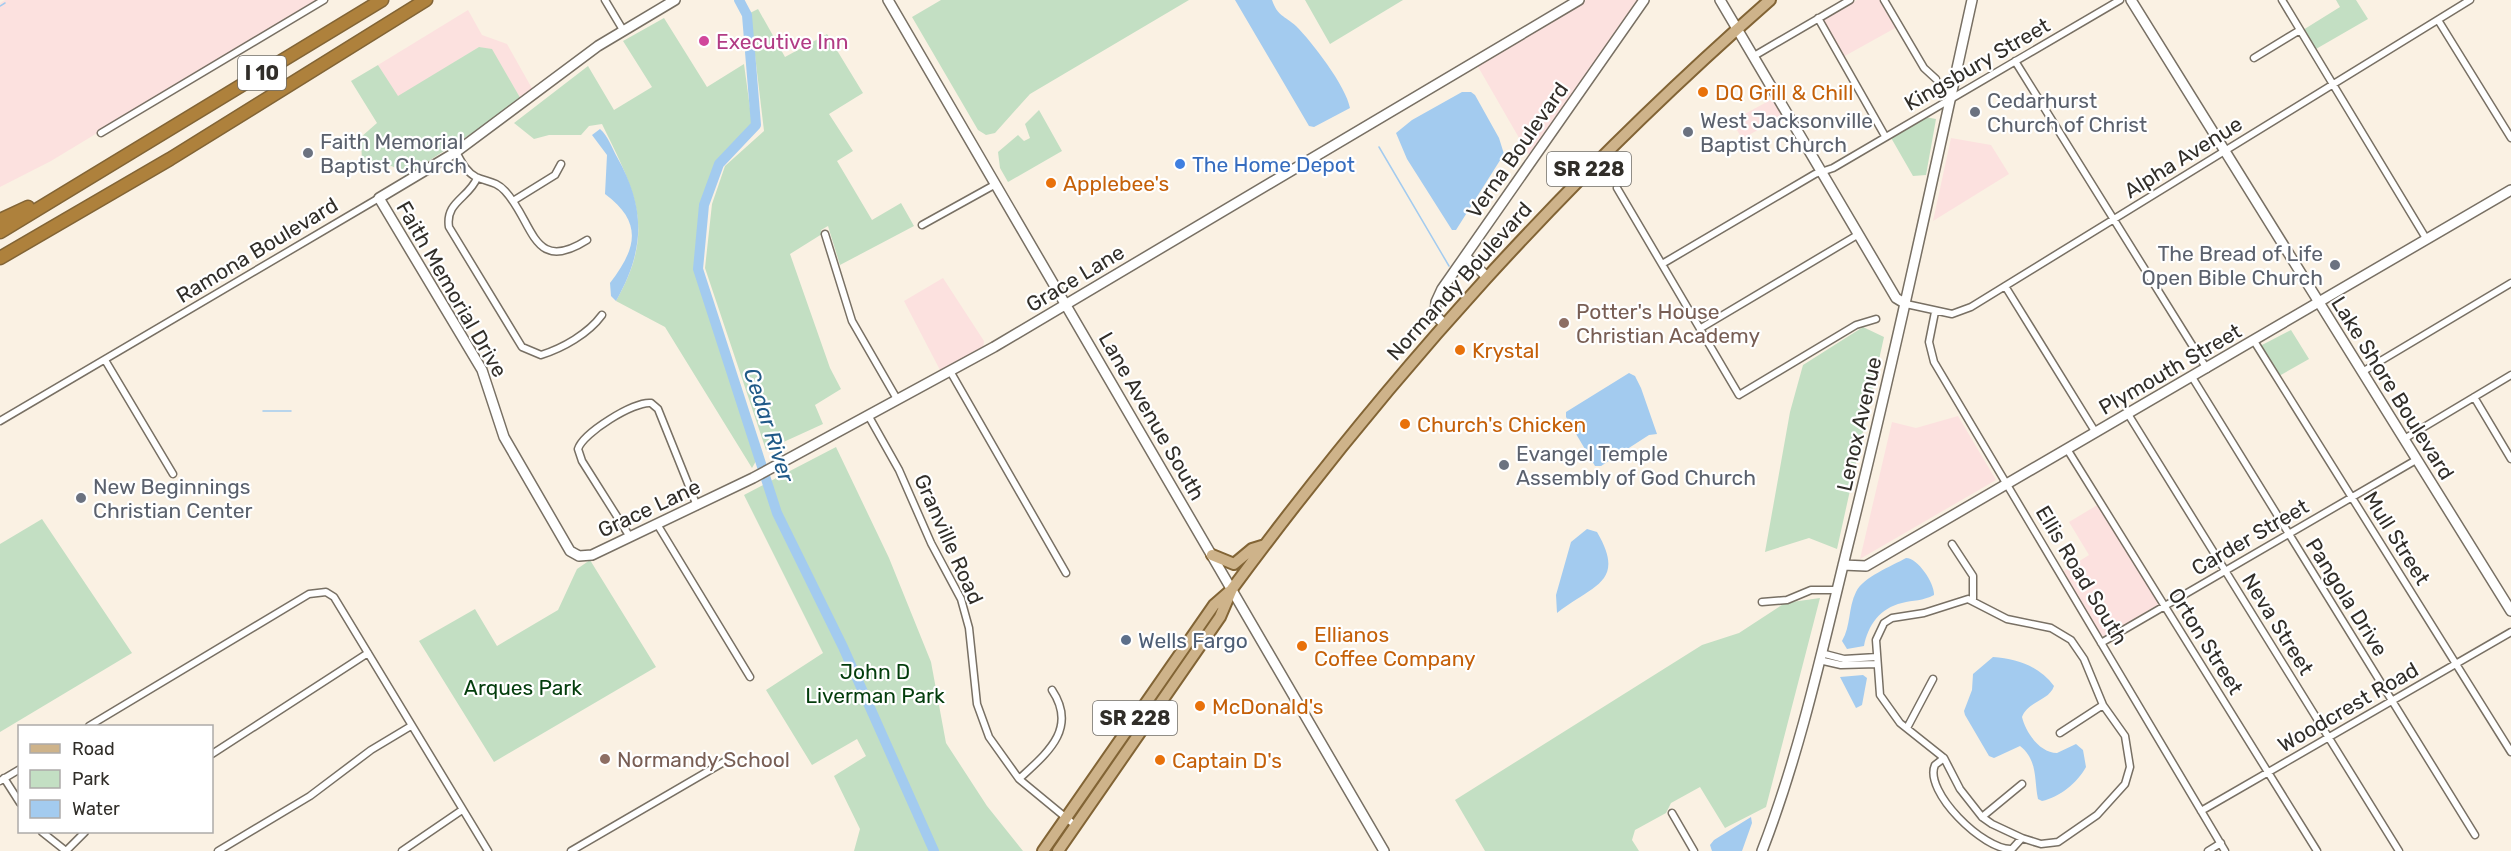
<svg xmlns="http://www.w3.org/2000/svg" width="2511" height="851" viewBox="0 0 2511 851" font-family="Rubik,sans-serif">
<rect width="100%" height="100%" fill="#faf1e3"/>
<path fill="#fce1df" d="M5,0H317L51,161L0,187V3Z
M1586,0H1640L1530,157L1477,65Z
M1857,0H1881L1897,27L1843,57L1823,20Z
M468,10L482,35L507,44L534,92L522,101L492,50L479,47L398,97L378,65Z
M1774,98L1784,115L1742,139L1732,121Z
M1951,138L1991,145L2009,174L1933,221Z
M943,278L984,341L983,349L941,372L904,301Z
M1958,416L1996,480L1860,559L1892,422L1916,428Z
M2099,504L2159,604L2105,636L2101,635L2062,572L2089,555L2069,522Z"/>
<path fill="#c3dfc3" d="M941,0H1189L1030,94L995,133L986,135L978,130L912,17Z
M1305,0H1403L1330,44Z
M2336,0H2356L2368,19L2316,49L2303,30L2340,7Z
M758,9L785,57L827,34L863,93L829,114L853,151L837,161L872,220L901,203L914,226L840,265L828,226L821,230L822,234L790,254L830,368L841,389L815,405L823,424L766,450L705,268L712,204L725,166L764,131L750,13Z
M664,18L707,87L744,64L752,123L716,162L701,204L694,270L756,461L752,468L665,327L616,301C657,229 635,192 602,124L589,126L581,135H549L534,139L514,123L588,66L614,110L652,87L623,41Z
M479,47L492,49L522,101L405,176C395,164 377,159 362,163L361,137L377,123L351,81L378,65L398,96Z
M1039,110L1062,151L1008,182L1000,168L998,152L1018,135L1024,141L1030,138L1025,124Z
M1925,117L1936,119L1926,175L1913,176L1890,136Z
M1863,327L1884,337L1837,549L1809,538L1765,552L1790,412L1803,365Z
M2291,330L2309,359L2279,376L2260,346Z
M836,447L889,558L931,662L946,743L987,806L1023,851H854L860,829L834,776L866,756L857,739L812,765L766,690L823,653L744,495Z
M42,519L132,653L0,732V544Z
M590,560L656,667L494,762L419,641L475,609L497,646L558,610L577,569Z
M1820,598L1766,807L1725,828L1700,787L1671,803L1666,813L1635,830L1632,840L1639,851H1485L1455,800L1702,645L1739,633L1785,603Z"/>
<path fill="#a3cbef" d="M1235,0H1272C1278,17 1284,15 1296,26C1312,42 1346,86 1350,108L1314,127L1309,126Z
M1462,92H1471L1475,95L1499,138L1504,154L1456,230H1452L1407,159L1396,133L1412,120Z
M600,129C608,136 612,148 617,157C646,208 645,250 616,301L611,296L610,283C636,249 644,223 605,194L607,155L592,135Z
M1629,373L1635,376L1641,388L1657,434L1649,435L1601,466H1595L1566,417V412Z
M1587,529L1597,532C1627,583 1592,585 1557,613L1556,595L1571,542Z
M1906,558C1918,558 1935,584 1934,595C1923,601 1913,600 1902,603C1880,608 1868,625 1864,646L1847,649L1842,641C1851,626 1848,608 1856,592C1863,577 1892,566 1906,558Z
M1993,657C2018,659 2039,666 2054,686C2049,701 2028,701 2022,717C2026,733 2040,753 2057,753L2076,744L2083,750L2086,767C2077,783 2060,797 2042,801L2038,799C2034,780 2038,760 2020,746L1994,758L1989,756L1965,715L1964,711L1972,690L1973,674Z
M1863,675L1867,678L1862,705L1856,708L1840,677Z
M1751,817L1752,823L1742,851H1712L1710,845L1714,840Z"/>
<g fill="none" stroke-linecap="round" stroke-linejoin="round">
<path stroke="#a3cbef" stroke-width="1.5" d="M0,6L5,3
M1379,147L1449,266
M263,411H291"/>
<path stroke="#a3cbef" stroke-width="10" d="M739,0L747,15L756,125L719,164L704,205L698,269L777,513L843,647L934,851"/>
<defs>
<path id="street" d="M605,0L623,30
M1884,0L1924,68L1936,79
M2282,0L2427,240
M1818,18L1885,136
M2438,20L2511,138
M1754,56L1850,0
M2254,58L2300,30
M2015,61L2207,369
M101,133L324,0
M456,152C461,161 466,172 476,177C487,182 496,181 505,191C534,222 532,275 587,240
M477,178C469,198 445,202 449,227L522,347L541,355C563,348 588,334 602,315
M1617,188L1739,395L1856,325L1876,319
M513,201L555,175L561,164
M922,225L996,184
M825,234L852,321L897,399
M1662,264L1815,174L1833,168L2120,0
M2005,286L2096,433
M1906,304L1952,314L1971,307L2470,0
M1935,312L1929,342L1934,362L2225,851
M1701,328L1859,234
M2254,341L2511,752
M105,360L173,474
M950,371L1066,573
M2362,372L2511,283
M2192,377L2475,835
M2474,397L2511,459
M2128,414L2399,851
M868,415L899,470L931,543L961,599L969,628L977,704L989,737L1019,779L1076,826
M0,421L379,198
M2404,439L2511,375
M2067,449L2317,851
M657,524L750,677
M630,537L582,461L578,449C583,433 634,401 651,403L658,409L697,506
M1952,544L1973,576V599
M1968,599L2007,619L2051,628L2071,640L2084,659L2103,705L2125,736L2130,767L2125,784L2097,815L2058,842L2041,844L2022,838L1992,824L1982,817L1960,789L1944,758L1900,723L1880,695L1876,640L1884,623L1892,618L1924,613Z
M1762,602L1787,600L1811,590H1837
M2101,643L2416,460
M1821,653L1844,659L1877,657
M1819,660L1841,665L1877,664
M89,726L309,594L326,592L334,597L488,851
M1907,728L1933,679
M2060,733L2103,705
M212,754L368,653
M1944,758L1935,765C1923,791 1984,851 2012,849L2022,838
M4,778L20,803
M1019,779C1047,753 1078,729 1052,690
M0,781L20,769
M2201,811L2511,632
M1672,813L1694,851
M1982,817L2022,784
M42,832L66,851L85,832
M218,851L310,796L371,750L411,726
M402,851L462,810
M571,851L729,759
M2208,851L2221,843"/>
<path id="secondary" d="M675,0L598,46L456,152L379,198L482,370L504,437L570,551L579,556L592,555L753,478L994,347L1579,0
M888,0L1384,851
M1720,0L1896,298L1906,304
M2131,0L2511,611
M1465,256L1486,276
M1443,323L1435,315L1436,302L1442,289L1644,0
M1843,565L1866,566L2511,190
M1762,851C1800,753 1823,647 1848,545C1893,364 1932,182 1972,0"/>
<path id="primary" d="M1212,555L1234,564L1252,549L1265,545
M1043,851L1214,605L1230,591
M1058,851L1220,617L1232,589C1394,370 1565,180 1770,0"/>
<path id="highway" d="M0,220L28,207
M0,232L382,0
M0,258L170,159L426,0"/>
</defs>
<use href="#street" stroke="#787064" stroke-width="9"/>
<use href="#secondary" stroke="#787064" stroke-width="12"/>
<use href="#primary" stroke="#826435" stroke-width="14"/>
<use href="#highway" stroke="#826435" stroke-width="15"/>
<use href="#street" stroke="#fff" stroke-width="6"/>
<use href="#secondary" stroke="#fff" stroke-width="9"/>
<use href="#primary" stroke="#ceb38a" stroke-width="10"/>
<use href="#highway" stroke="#ae813c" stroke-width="12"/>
</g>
<circle fill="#d1479c" stroke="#fff" stroke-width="2" cx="704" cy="41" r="6"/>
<g fill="#e8710a" stroke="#fff" stroke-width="2">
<circle cx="1703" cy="92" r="6"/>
<circle cx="1051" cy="183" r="6"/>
<circle cx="1460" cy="350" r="6"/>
<circle cx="1405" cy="424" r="6"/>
<circle cx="1302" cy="646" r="6"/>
<circle cx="1200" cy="706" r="6"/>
<circle cx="1160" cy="760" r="6"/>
</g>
<g fill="#6b7280" stroke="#fff" stroke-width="2">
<circle cx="1975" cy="112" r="6"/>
<circle cx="1688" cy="132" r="6"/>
<circle cx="308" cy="153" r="6"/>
<circle cx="2335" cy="265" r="6"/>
<circle cx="1504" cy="465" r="6"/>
<circle cx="81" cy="498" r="6"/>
</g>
<circle fill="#3f7fe0" stroke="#fff" stroke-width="2" cx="1180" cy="164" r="6"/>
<g fill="#8d6e63" stroke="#fff" stroke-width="2">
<circle cx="1564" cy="323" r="6"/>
<circle cx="605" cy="759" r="6"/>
</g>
<circle fill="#5c6f8a" stroke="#fff" stroke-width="2" cx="1126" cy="640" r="6"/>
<g text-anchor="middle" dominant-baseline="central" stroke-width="4.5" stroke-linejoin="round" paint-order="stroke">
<g fill="#fff" stroke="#6f6d69" stroke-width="1.5">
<rect x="238" y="56" width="48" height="34" rx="4.5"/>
<rect x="1547" y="152" width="84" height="34" rx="4.5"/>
<rect x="1093" y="701" width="84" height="34" rx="4.5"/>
</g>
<g font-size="20" font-weight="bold" fill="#312e29">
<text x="262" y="73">I 10</text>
<text x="1589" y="169">SR 228</text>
<text x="1135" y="718">SR 228</text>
</g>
<g font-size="21" fill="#b23c85" stroke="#fff" text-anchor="start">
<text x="716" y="41">Executive Inn</text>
</g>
<g font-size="21" fill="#312e29" stroke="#fff">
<text transform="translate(1977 64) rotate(-30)">Kingsbury Street</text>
<text transform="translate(1517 150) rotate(-55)">Verna Boulevard</text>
<text transform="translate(2183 157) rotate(-32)">Alpha Avenue</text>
<text transform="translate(257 250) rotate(-31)">Ramona Boulevard</text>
<text transform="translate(1075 278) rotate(-31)">Grace Lane</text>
<text transform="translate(1459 281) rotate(-48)">Normandy Boulevard</text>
<text transform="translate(452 289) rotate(60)">Faith Memorial Drive</text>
<text transform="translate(2170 369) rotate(-30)">Plymouth Street</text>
<text transform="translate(2393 388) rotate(58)">Lake Shore Boulevard</text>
<text transform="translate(1152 416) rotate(60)">Lane Avenue South</text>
<text transform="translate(1859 424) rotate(-77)">Lenox Avenue</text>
<text transform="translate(649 508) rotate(-25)">Grace Lane</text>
<text transform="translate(2250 537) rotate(-30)">Carder Street</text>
<text transform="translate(2397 538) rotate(58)">Mull Street</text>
<text transform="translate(949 539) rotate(66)">Granville Road</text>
<text transform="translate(2082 575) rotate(59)">Ellis Road South</text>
<text transform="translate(2347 597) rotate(58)">Pangola Drive</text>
<text transform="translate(2278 624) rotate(58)">Neva Street</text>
<text transform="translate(2206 641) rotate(58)">Orton Street</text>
<text transform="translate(2348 707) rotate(-30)">Woodcrest Road</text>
</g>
<g font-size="21" fill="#c56008" stroke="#fff" text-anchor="start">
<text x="1715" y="92">DQ Grill &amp; Chill</text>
<text x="1063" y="183">Applebee's</text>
<text x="1472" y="350">Krystal</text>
<text x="1417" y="424">Church's Chicken</text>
<text x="1314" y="634">Ellianos<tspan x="1314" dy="24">Coffee Company</tspan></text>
<text x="1212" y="706">McDonald's</text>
<text x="1172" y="760">Captain D's</text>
</g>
<g font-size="21" fill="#5b616d" stroke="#fff" text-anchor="start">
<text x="1987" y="100">Cedarhurst<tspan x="1987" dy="24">Church of Christ</tspan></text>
<text x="1700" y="120">West Jacksonville<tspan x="1700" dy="24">Baptist Church</tspan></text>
<text x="320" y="141">Faith Memorial<tspan x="320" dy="24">Baptist Church</tspan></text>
<text x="2323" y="253" text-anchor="end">The Bread of Life<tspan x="2323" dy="24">Open Bible Church</tspan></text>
<text x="1516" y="453">Evangel Temple<tspan x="1516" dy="24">Assembly of God Church</tspan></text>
<text x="93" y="486">New Beginnings<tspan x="93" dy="24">Christian Center</tspan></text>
</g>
<g font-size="21" fill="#366cbe" stroke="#fff" text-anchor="start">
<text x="1192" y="164">The Home Depot</text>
</g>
<g font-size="21" fill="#785e54" stroke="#fff" text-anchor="start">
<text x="1576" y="311">Potter's House<tspan x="1576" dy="24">Christian Academy</tspan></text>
<text x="617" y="759">Normandy School</text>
</g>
<g font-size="21" fill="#4e5e75" stroke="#fff" text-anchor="start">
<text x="1138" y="640">Wells Fargo</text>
</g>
<g font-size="21" fill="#033d0c" stroke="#fff">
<text x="875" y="671">John D<tspan x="875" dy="24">Liverman Park</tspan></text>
<text x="523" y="687">Arques Park</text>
</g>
<g font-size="22" font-style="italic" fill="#205a88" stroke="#fff">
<text transform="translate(769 425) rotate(72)">Cedar River</text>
</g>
</g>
<rect x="18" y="725" width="195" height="108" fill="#ffffff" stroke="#adaba9" stroke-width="1.5"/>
<rect x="30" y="744" width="30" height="9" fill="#ceb38a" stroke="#adaba9" stroke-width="1.5"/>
<text x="72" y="755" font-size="18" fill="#312e29">Road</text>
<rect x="30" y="770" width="30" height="18" fill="#c3dfc3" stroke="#adaba9" stroke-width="1.5"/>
<text x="72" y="785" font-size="18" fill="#312e29">Park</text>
<rect x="30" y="800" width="30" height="18" fill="#a3cbef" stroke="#adaba9" stroke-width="1.5"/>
<text x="72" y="815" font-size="18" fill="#312e29">Water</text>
</svg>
